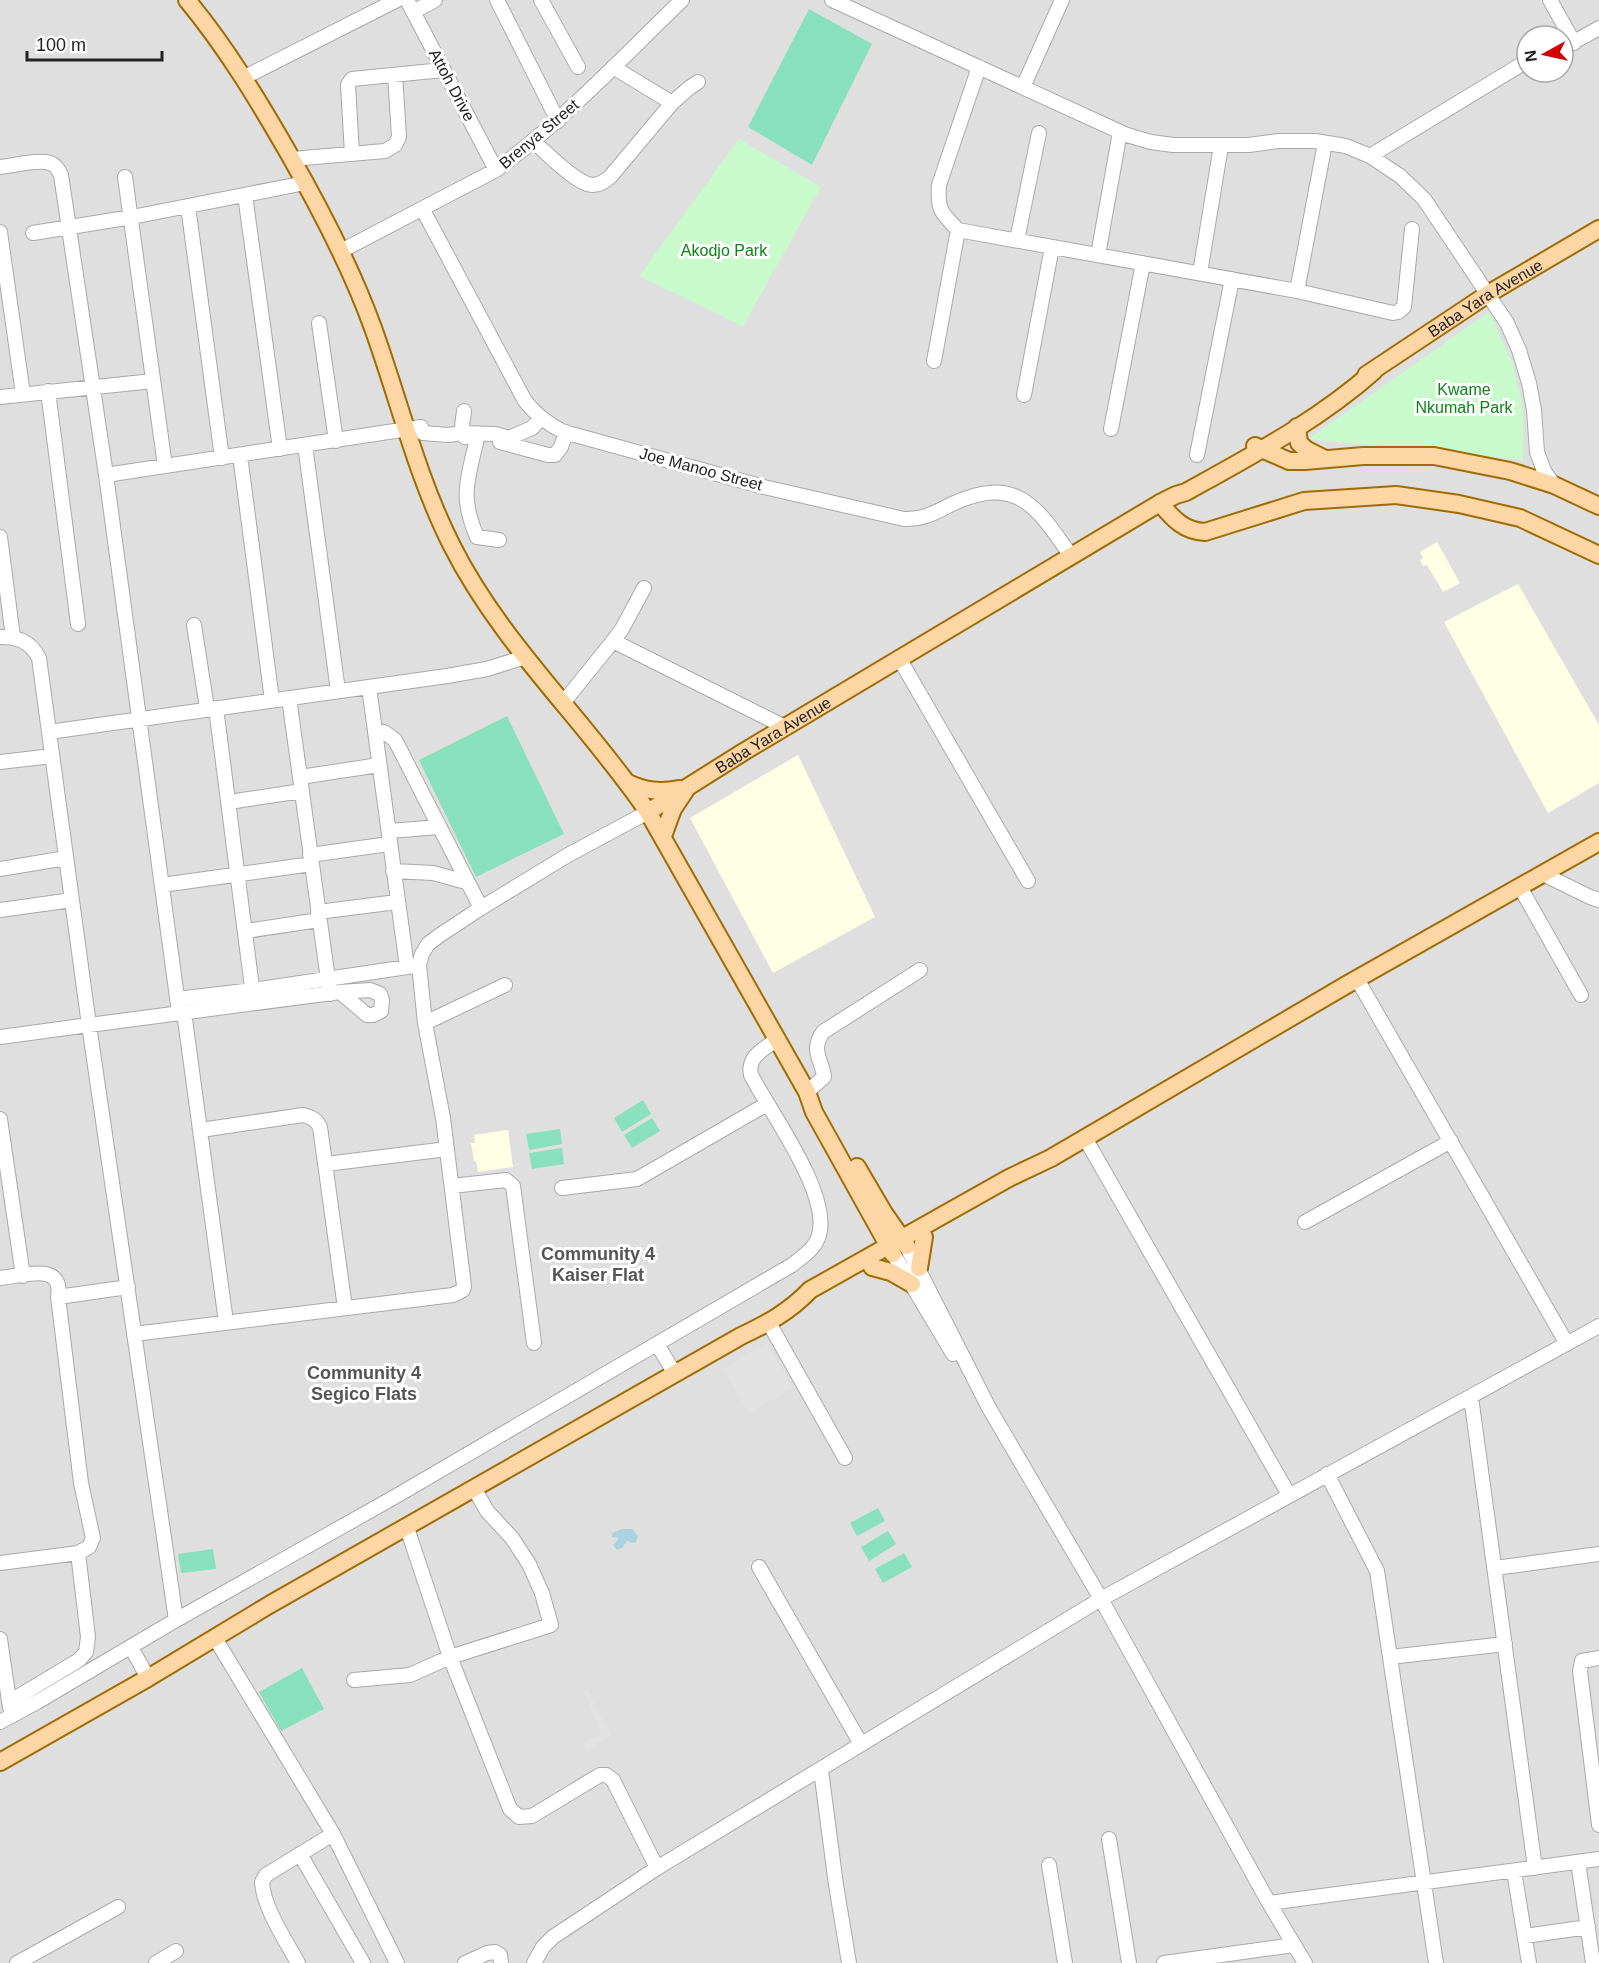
<svg xmlns="http://www.w3.org/2000/svg" width="1599" height="1963" viewBox="0 0 1599 1963" font-family="Helvetica,sans-serif">
<rect width="100%" height="100%" fill="#f2efe9"/>
<path fill="#e0dfdf" fill-rule="evenodd" d="M0,0H1599V1963H0ZM1527,36H1563V72H1527Z"/>
<path fill="#ffffe5" d="M1437,542L1460,583L1443,592L1427,565L1423,566L1420,560L1423,558L1420,552Z
M1518,584L1599,725V783L1548,813L1444,622Z
M798,755L875,917L773,973L690,818Z
M508,1130L513,1167L478,1172L476,1161H474L471,1143H475L474,1135Z"/>
<path fill="#c8facc" d="M739,139L821,187L743,326L639,276Z
M1489,312L1513,364L1523,407V460L1308,439Z"/>
<path fill="#88e0be" d="M809,9L872,44L812,165L748,127Z
M507,716L564,834L476,877L419,760Z
M643,1100L651,1114L622,1132L614,1118Z
M652,1118L660,1131L632,1148L624,1135Z
M560,1129L562,1144L529,1150L526,1134Z
M562,1148L564,1164L532,1169L529,1153Z
M878,1508L885,1521L857,1536L850,1523Z
M888,1531L896,1544L869,1561L861,1547Z
M213,1549L216,1569L181,1573L178,1554Z
M904,1553L912,1567L883,1583L875,1569Z
M302,1668L324,1709L281,1731L259,1692Z"/>
<path fill="#e2e2e2" d="M767,1343L793,1388L749,1413L723,1369Z
M587,1689L611,1736L585,1752L584,1742L600,1735L601,1732L584,1691Z"/>
<path fill="#aad3df" d="M622,1529H632L638,1536L636,1542L633,1543L627,1541L622,1548L617,1550L613,1545L619,1538L612,1537V1533Z"/>
<g fill="none" stroke-linecap="round" stroke-linejoin="round">
<defs>
<path id="minor" d="M407,0L496,170
M497,0L558,121
M541,0L578,67
M832,0L1127,135L1151,142L1173,145H1249L1278,141H1315L1346,146L1370,156L1400,176L1424,199L1507,323L1519,350L1529,383L1534,410L1537,452L1544,471L1554,485
M1550,0L1574,43
M413,12L435,0
M1563,48L1599,28
M613,67L672,103
M979,67L939,185C937,209 941,213 958,230L1297,291L1393,313L1398,312L1404,307L1412,229
M243,78L397,0
M1023,87L1062,0
M534,142C547,153 577,185 593,185C600,185 605,181 610,177L672,103L689,88L698,82
M352,154L348,85L352,79L443,70
M1370,156L1527,61
M292,159L385,151L395,145L399,137L395,75
M0,167C12,166 42,158 52,164C57,166 59,171 61,175L106,475L179,1012
M125,177L165,466
M245,195L280,449
M188,206L222,458
M423,210L525,401C536,415 547,424 564,432L764,487L904,519C923,520 936,512 952,504C1017,474 1037,507 1071,556
M0,232L23,394
M33,233L132,217L305,183
M1017,240L1039,133
M341,251L496,170C564,120 622,58 682,0
M1098,255L1120,132
M1200,273L1221,146
M1297,291L1325,143
M319,323L336,441
M934,361L958,230
M48,391L78,624
M1024,395L1052,247
M0,397L153,381
M464,411C463,421 460,428 465,437H469
M1111,429L1143,263
M477,438C468,480 459,495 477,537L499,540
M500,442L548,455H555L561,447L566,432
M305,445L338,691
M240,455L272,700
M1197,455L1232,279
M106,475L421,427L423,433L448,435L462,433L495,434L509,438L532,428L541,418
M0,537L13,637
M644,588L622,629L613,641L785,727
M194,625L207,708
M0,637C18,637 30,641 39,658L49,732
M899,658L1028,881
M369,687L407,967
M289,698L330,994
M563,703L613,641
M216,708L254,1003
M375,730L384,732L395,740L481,908
M0,762L52,756
M300,777L379,765
M229,802L302,791
M389,831L439,827
M310,855L389,844
M0,869L66,858
M393,871L433,873L466,882
M1543,874L1590,897L1599,900
M162,885L312,864
M1520,887L1581,995
M0,910L72,900
M318,912L397,902
M246,931L319,920
M1357,979L1567,1344
M177,999L253,990L414,966
M184,1012L226,1322
M425,1023L505,985
M0,1037L89,1025L49,732L447,676L487,669L525,657
M807,1092L824,1077C822,1059 810,1051 823,1032L920,970
M0,1119L23,1276
M201,1130L303,1115C311,1117 316,1119 320,1127L345,1308
M1085,1138L1289,1495
M326,1164L447,1149
M452,1186L506,1180L513,1186L534,1343
M562,1188L637,1179L767,1104
M1305,1222L1451,1141
M907,1247L989,1408L1101,1599L1269,1903L1305,1963
M894,1255L953,1354
M0,1278C22,1276 64,1261 58,1297L81,1483L93,1538L89,1547L78,1553L0,1563
M58,1297L128,1287
M769,1323L845,1458
M134,1334L453,1295L463,1290L464,1286L443,1118L425,1023L419,965L422,954L428,944L440,935L481,908L568,855L648,812
M657,1344L675,1374
M1471,1397L1535,1868
M1327,1474L1377,1571L1436,1963
M407,1528L450,1657L510,1809L519,1817L532,1816L600,1775H606L613,1780L657,1868
M759,1567L861,1744
M1495,1568L1599,1554
M176,1620L89,1025L340,992L370,990L380,994L382,1000L381,1011L373,1015H367L340,992
M215,1638L333,1834L397,1963
M0,1639L10,1708
M131,1647L148,1678
M1390,1657L1505,1644
M1599,1658L1582,1661L1580,1671L1599,1825
M354,1680L410,1675L450,1657L551,1625L542,1593L529,1564L512,1538L487,1511L474,1488
M9,1702L79,1660L86,1652L88,1637L78,1553
M0,1722L37,1702L176,1620L391,1499L792,1265C802,1257 816,1248 819,1235C831,1194 770,1112 751,1075C747,1056 764,1049 778,1039
M821,1770L836,1885L849,1963
M1109,1839L1129,1963
M300,1854L363,1963
M1578,1862L1593,1963
M1049,1865L1065,1963
M1514,1871L1529,1963
M1269,1903L1599,1859
M1525,1936L1588,1927
M17,1963L118,1907
M156,1963L176,1951
M298,1963C286,1941 263,1907 262,1882L266,1875L333,1834
M465,1963L487,1953L495,1952L500,1955L501,1963
M534,1963L543,1947L553,1937L657,1868L1101,1599L1599,1326
M1164,1963L1294,1945"/>
<g id="major">
<path d="M187,0C226,47 258,100 289,154C321,210 351,267 373,328C399,400 417,477 452,546C502,645 586,721 648,812L807,1092L814,1112L893,1254"/>
<path id="s1" d="M1366,375L1488,294L1599,229"/>
<path d="M1297,427L1299,443L1307,450L1325,459"/>
<path d="M1255,446L1289,461H1305L1363,456H1434L1510,471L1554,485L1599,506"/>
<path d="M1160,503C1173,519 1184,531 1205,532L1304,501L1396,495L1459,504L1520,518L1599,555"/>
<path d="M628,783C645,791 660,793 679,789"/>
<path id="s2" d="M648,812L745,751L1160,503L1176,495L1186,492C1251,456 1319,420 1374,371"/>
<path d="M663,836L673,809L685,791"/>
<path d="M857,1167L884,1213L907,1246"/>
<path d="M872,1267L891,1272L912,1284"/>
<path d="M919,1268L924,1237"/>
<path d="M0,1762L148,1678L269,1605L741,1336C767,1324 790,1311 810,1290L1009,1178L1051,1158L1348,984L1599,842"/>
</g>
</defs>
<use href="#minor" stroke="#a9a9a9" stroke-width="16"/>
<use href="#major" stroke="#a06b00" stroke-width="20"/>
<use href="#minor" stroke="#fff" stroke-width="14"/>
<use href="#major" stroke="#fcd6a4" stroke-width="16"/>
</g>
<g text-anchor="middle" dominant-baseline="central" stroke-width="6" stroke-linejoin="round" paint-order="stroke">
<g font-size="16" fill="#222" stroke="#fff">
<text transform="translate(452 85) rotate(62)">Attoh Drive</text>
<text transform="translate(539 134) rotate(-40)">Brenya Street</text>
<text stroke="none"><textPath href="#s1" startOffset="142">Baba Yara Avenue</textPath></text>
<text transform="translate(701 469) rotate(15)">Joe Manoo Street</text>
<text stroke="none"><textPath href="#s2" startOffset="147">Baba Yara Avenue</textPath></text>
</g>
<g font-size="16" fill="#0c8416" stroke="#fff">
<text x="724" y="250">Akodjo Park</text>
<text x="1464" y="389">Kwame<tspan x="1464" dy="18">Nkumah Park</tspan></text>
</g>
<g font-size="18" font-weight="bold" fill="#555" stroke="#fff">
<text x="598" y="1254">Community 4<tspan x="598" dy="21">Kaiser Flat</tspan></text>
<text x="364" y="1373">Community 4<tspan x="364" dy="21">Segico Flats</tspan></text>
</g>
</g>
<g transform="translate(1545 54) rotate(262)"><circle r="28" fill="#ffffff" stroke="#a7a7a7" stroke-width="1.5"/>
<path d="M0-4.5L10 22L0 15L-10 22Z" fill="#d40000"/>
<text y="-9" font-size="16" font-weight="bold" text-anchor="middle" fill="#222222">N</text>
</g>
<path d="M27 51v9h135v-9" fill="none" stroke="#222222" stroke-width="3"/>
<text x="36" y="51" font-size="18" fill="#222222" stroke="#ffffff" stroke-width="4.5" paint-order="stroke">100 m</text>
</svg>
